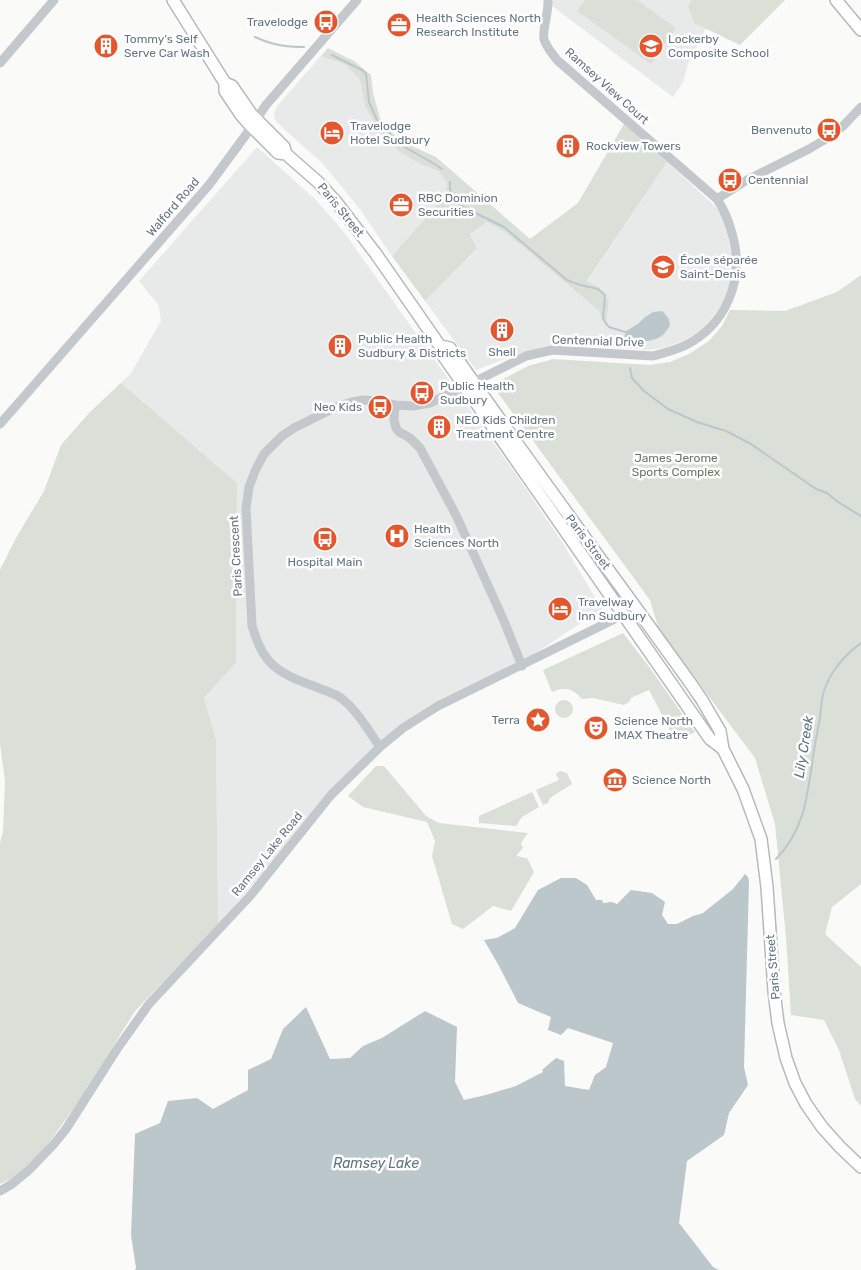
<svg xmlns="http://www.w3.org/2000/svg" width="861" height="1270" viewBox="0 0 861 1270" font-family="Rubik,sans-serif">
<rect width="100%" height="100%" fill="#fafaf8"/>
<path fill="#e8e9e9" d="M553,0H691L688,6L694,23L706,28L688,64L683,82L673,97L556,9L552,5Z
M321,56L346,65L360,80L365,106L379,131L400,151L420,164L438,171L447,183L445,196L392,256L359,208L323,164L286,131L275,120L274,113L278,105Z
M257,147L316,200L344,232L520,480L562,542L602,609L525,660L436,704L330,794L218,925L216,740L204,698L236,663L237,483L121,383L131,373L161,321L159,306L139,281Z
M667,162L717,208L721,215L728,236L731,253L729,286L724,300L713,317L701,330L685,340L667,347L648,350L602,347L551,345L510,357L476,370L425,301L477,250L470,234L487,222L505,232L598,310L606,326L609,300L600,288L587,282Z"/>
<path fill="#dadfd7" d="M585,0H637L676,28L651,64L577,11Z
M691,0H785L740,45L694,23L688,6Z
M328,48L354,61L371,75L373,93L380,118L384,125L401,141L436,157L530,239L578,203L624,124L667,162L587,281L600,288L609,300L606,327L598,310L505,232L487,222L470,234L477,249L425,301L392,256L445,196L447,183L438,171L420,164L399,151L379,131L365,106L360,80L346,65L321,56Z
M861,275V884L832,907L825,934L861,967V1106L855,1099L839,1050L824,1020L791,1015L786,937L775,824L755,758L659,630L650,600L492,385L528,366L553,359L650,365L670,362L689,354L709,341L722,326L730,310L785,311L837,292Z
M121,383L237,483L236,663L204,698L216,740L218,925L135,1011L79,1101L43,1151L13,1178L0,1184V843L3,831L5,781L0,744V570L16,538L44,491L61,445L90,412Z
M623,633L647,664L695,732L676,742L649,690L631,698L629,702L624,705L593,698L582,699C572,688 566,686 552,692L543,670Z
M555 709a9 9 0 1 1 18 0a9 9 0 1 1-18 0Z
M376,766H384L426,816L439,823L528,833L521,843L523,848L516,856L527,858L534,872L511,911L493,906L463,929L452,924L432,856L435,841L427,822L363,807L348,796Z
M560,771L567,773L572,784L550,798L548,803L543,805L536,790L559,780L556,774Z
M532,792L539,807L522,817L516,826L479,823V816Z"/>
<path fill="#bbc7cb" d="M662,311C667,316 669,317 670,325C668,328 666,332 663,335C652,343 637,343 624,338L626,331L638,324L645,317L653,312Z
M745,874L748,877L749,882L744,1067L748,1085L729,1113L724,1135L687,1161L679,1223L713,1267L719,1270H135L136,1268L131,1235L135,1134L160,1123L168,1101L197,1098L213,1109L248,1090V1070L271,1059L283,1029L306,1007L330,1059L350,1058L363,1046L382,1038L425,1011L457,1027L455,1082L464,1100L486,1095L516,1086L543,1072L542,1070L556,1058L564,1061L565,1086L589,1090L595,1075L606,1067L613,1043L568,1028L561,1035L548,1030L551,1017L518,1003L499,966L484,940L497,938L515,928L538,890L561,878H576L587,885L596,900H602L603,903L612,902L617,904L631,890L652,893L665,902L662,915L668,924H677L693,916L703,913L733,889Z"/>
<g fill="none" stroke-linecap="round" stroke-linejoin="round">
<path stroke="#bbc7cb" stroke-width="2" d="M255,37C273,45 285,47 304,47
M332,55L362,70L366,74L369,102L378,122L401,145L433,163L442,169
M450,182V190L459,205L504,227L567,280L580,285L598,289L605,295L603,319L609,327L625,332
M628,343L629,340
M630,368L632,378L644,391L668,409L697,422L726,431L751,444L816,489L827,493L838,502L861,516
M776,859C803,831 807,800 812,764C814,748 817,733 820,718C821,709 821,699 824,691C830,672 845,655 861,643"/>
<defs>
<path id="major" d="M173,0L225,83V91L241,115L247,122L278,153L286,154
M836,0L861,30
M225,83L232,86L252,115L284,147L286,154L318,182L337,203L376,254L440,346L442,354L710,739L723,749
M440,346L450,348C528,462 611,572 691,684L702,700L720,731L723,749L743,789L761,839L767,887L774,991L778,1023L786,1058L795,1083L806,1104L822,1127L840,1147L861,1167"/>
</defs>
<use href="#major" stroke="#b5babe" stroke-width="14"/>
<path stroke="#c3c8cc" stroke-width="9" d="M0,63L54,0
M717,199L747,180L809,149L831,136L844,125L861,107
M395,405L394,420L396,428L399,432L410,438L420,448L456,515L504,621L522,666
M0,424L209,185L245,136L266,105L357,0
M380,747C368,730 357,710 341,698C334,693 324,690 316,687C300,681 280,674 269,661C260,651 256,638 252,626L246,508L249,487L255,471L264,454L282,436L294,428L336,407L352,402L363,400L376,401L395,405L413,406L430,403L464,387L526,356L552,350L653,356C664,353 676,350 686,345C725,325 743,283 734,241C730,225 726,212 717,199L557,60C552,53 546,47 544,39C542,30 549,11 548,0
M0,1191L12,1184L30,1169L54,1144L66,1129L117,1049L149,1004L250,896L331,795L380,747L403,728L438,706L623,615"/>
<use href="#major" stroke="#fff" stroke-width="11"/>
</g>
<defs>
<symbol id="bus-disc" viewBox="-11 -11 22 22"><circle r="9.5" fill="#e4572e" stroke="#fff"/><path d="M-5-6H5V4H4V6H2V4H-2V6H-4V4H-5ZM-3.5-4V0h7V-4ZM-3.5 1.2v1.5H-2V1.2ZM2 1.2v1.5H3.5V1.2Z" fill="#fff"/></symbol>
<symbol id="office-disc" viewBox="-11 -11 22 22"><circle r="9.5" fill="#e4572e" stroke="#fff"/><path d="M-6-3h4V-5.5h4V-3h4V5H-6ZM-1-4.5V-3h2v-1.5ZM-6 0V1H6V0Z" fill="#fff"/></symbol>
<symbol id="building-disc" viewBox="-11 -11 22 22"><circle r="9.5" fill="#e4572e" stroke="#fff"/><path d="M-4-6H4V6H1V3H-1V6H-4ZM-2.5-4.3h1.7v1.8h-1.7ZM.8-4.3h1.7v1.8H.8ZM-2.5-1h1.7V.8h-1.7ZM.8-1h1.7V.8H.8Z" fill="#fff"/></symbol>
<symbol id="school-disc" viewBox="-11 -11 22 22"><circle r="9.5" fill="#e4572e" stroke="#fff"/><path d="M0-5L7-2L0 1L-7-2ZM-4 1L0 2.5L4 1V4Q0 6-4 4Z" fill="#fff"/></symbol>
<symbol id="hotel-disc" viewBox="-11 -11 22 22"><circle r="9.5" fill="#e4572e" stroke="#fff"/><path d="M-6-4.5h1.5V1H6V5H4.5V3h-9V5H-6ZM-4 0a1.8 1.8 0 1 1 3.6 0ZM.5 0V-2.5h3Q6-2.5 6 0Z" fill="#fff"/></symbol>
<symbol id="hospital-disc" viewBox="-11 -11 22 22"><circle r="9.5" fill="#e4572e" stroke="#fff"/><path d="M-5-5h3v3.5h4V-5h3V5h-3V1.5h-4V5h-3Z" fill="#fff"/></symbol>
<symbol id="sight-disc" viewBox="-11 -11 22 22"><circle r="9.5" fill="#e4572e" stroke="#fff"/><path d="M0-6L1.8-2.2L6-1.7L2.9 1.2L3.7 5.4L0 3.3L-3.7 5.4L-2.9 1.2L-6-1.7L-1.8-2.2Z" fill="#fff"/></symbol>
<symbol id="theatre-disc" viewBox="-11 -11 22 22"><circle r="9.5" fill="#e4572e" stroke="#fff"/><path d="M-5-5.5Q0-4 5-5.5V0Q5 5 0 6Q-5 5-5 0ZM-3.3-2.5H-1v1.5H-3.3ZM1-2.5H3.3v1.5H1ZM-2.8 1Q0 5.5 2.8 1Z" fill="#fff"/></symbol>
<symbol id="museum-disc" viewBox="-11 -11 22 22"><circle r="9.5" fill="#e4572e" stroke="#fff"/><path d="M0-6L6-3V-2H-6V-3ZM-5-1h2V3h-2ZM-1-1h2V3h-2ZM3-1h2V3H3ZM-6 4H6V6H-6Z" fill="#fff"/></symbol>
</defs>
<g fill-rule="evenodd">
<use href="#bus-disc" x="312" y="8" width="28" height="28"/>
<use href="#office-disc" x="385" y="11" width="28" height="28"/>
<use href="#building-disc" x="92" y="32" width="28" height="28"/>
<use href="#school-disc" x="637" y="32" width="28" height="28"/>
<use href="#bus-disc" x="815" y="116" width="28" height="28"/>
<use href="#hotel-disc" x="318" y="119" width="28" height="28"/>
<use href="#building-disc" x="554" y="132" width="28" height="28"/>
<use href="#bus-disc" x="716" y="166" width="28" height="28"/>
<use href="#office-disc" x="387" y="191" width="28" height="28"/>
<use href="#school-disc" x="649" y="253" width="28" height="28"/>
<use href="#building-disc" x="488" y="316" width="28" height="28"/>
<use href="#building-disc" x="326" y="332" width="28" height="28"/>
<use href="#bus-disc" x="408" y="379" width="28" height="28"/>
<use href="#bus-disc" x="366" y="393" width="28" height="28"/>
<use href="#building-disc" x="425" y="413" width="28" height="28"/>
<use href="#hospital-disc" x="383" y="522" width="28" height="28"/>
<use href="#bus-disc" x="311" y="525" width="28" height="28"/>
<use href="#hotel-disc" x="546" y="595" width="28" height="28"/>
<use href="#sight-disc" x="524" y="706" width="28" height="28"/>
<use href="#theatre-disc" x="582" y="714" width="28" height="28"/>
<use href="#museum-disc" x="601" y="766" width="28" height="28"/>
</g>
<g text-anchor="middle" dominant-baseline="central" stroke-width="5" stroke-linejoin="round" paint-order="stroke">
<g font-size="12" fill="#657683" stroke="#fff" text-anchor="start">
<text x="416" y="18">Health Sciences North<tspan x="416" dy="14">Research Institute</tspan></text>
<text x="308" y="22" text-anchor="end">Travelodge</text>
<text x="124" y="39">Tommy's Self<tspan x="124" dy="14">Serve Car Wash</tspan></text>
<text x="668" y="39">Lockerby<tspan x="668" dy="14">Composite School</tspan></text>
<text x="350" y="126">Travelodge<tspan x="350" dy="14">Hotel Sudbury</tspan></text>
<text x="812" y="130" text-anchor="end">Benvenuto</text>
<text x="586" y="146">Rockview Towers</text>
<text x="748" y="180">Centennial</text>
<text x="418" y="198">RBC Dominion<tspan x="418" dy="14">Securities</tspan></text>
<text x="680" y="260">École séparée<tspan x="680" dy="14">Saint-Denis</tspan></text>
<text x="358" y="339">Public Health<tspan x="358" dy="14">Sudbury &amp; Districts</tspan></text>
<text x="502" y="352" text-anchor="middle">Shell</text>
<text x="440" y="386">Public Health<tspan x="440" dy="14">Sudbury</tspan></text>
<text x="362" y="407" text-anchor="end">Neo Kids</text>
<text x="456" y="420">NEO Kids Children<tspan x="456" dy="14">Treatment Centre</tspan></text>
<text x="414" y="529">Health<tspan x="414" dy="14">Sciences North</tspan></text>
<text x="325" y="562" text-anchor="middle">Hospital Main</text>
<text x="578" y="602">Travelway<tspan x="578" dy="14">Inn Sudbury</tspan></text>
<text x="520" y="720" text-anchor="end">Terra</text>
<text x="614" y="721">Science North<tspan x="614" dy="14">IMAX Theatre</tspan></text>
<text x="632" y="780">Science North</text>
</g>
<g font-size="12" fill="#657683" stroke="#fff">
<text transform="translate(607 86) rotate(42)">Ramsey View Court</text>
<text transform="translate(173 207) rotate(-49)">Walford Road</text>
<text transform="translate(341 210) rotate(51)">Paris Street</text>
<text transform="translate(598 341) rotate(2)">Centennial Drive</text>
<text transform="translate(588 542) rotate(53)">Paris Street</text>
<text transform="translate(236 556) rotate(-93)">Paris Crescent</text>
<text transform="translate(267 854) rotate(-51)">Ramsey Lake Road</text>
<text transform="translate(773 967) rotate(-95)">Paris Street</text>
</g>
<g font-size="12" fill="#687a64" stroke="#fff">
<text x="676" y="458">James Jerome<tspan x="676" dy="14">Sports Complex</tspan></text>
</g>
<g font-size="14" font-style="italic" fill="#60757c" stroke="#fff">
<text transform="translate(804 747) rotate(-81)">Lily Creek</text>
<text x="376" y="1163">Ramsey Lake</text>
</g>
</g>
</svg>
